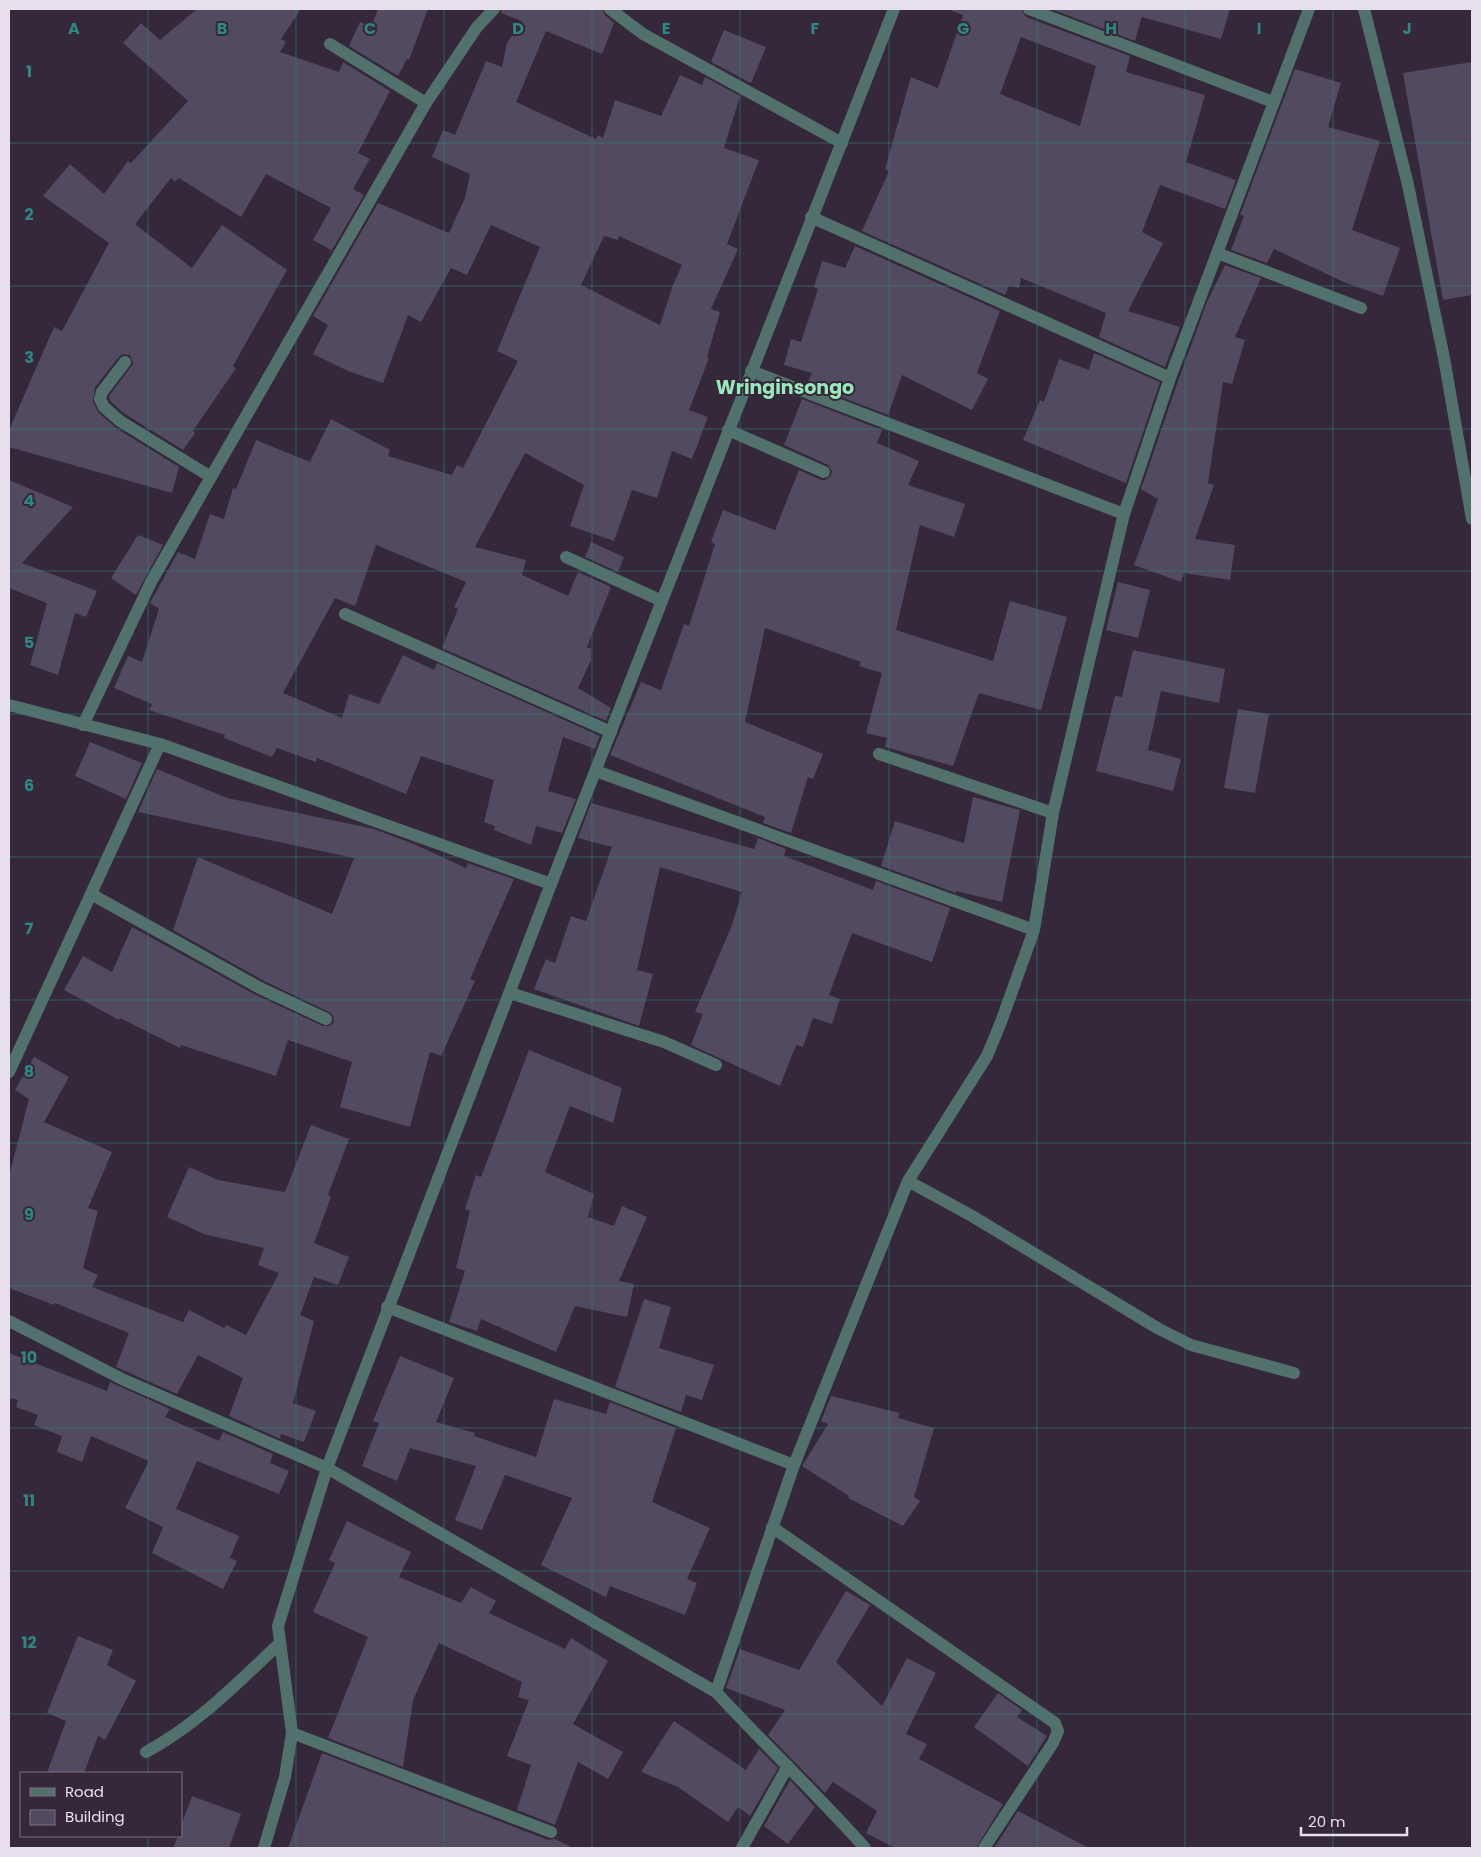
<svg xmlns="http://www.w3.org/2000/svg" width="1481" height="1857" viewBox="0 0 1481 1857" font-family="Poppins,sans-serif">
<rect width="100%" height="100%" fill="#35283b"/>
<path fill="#514a60" fill-rule="evenodd" d="M197,9H301L281,39L286,42L280,52L339,72L343,62L390,91L358,153L370,159L353,189L364,195L329,255L331,250L313,240L331,208L266,174L241,217L179,178L175,182L171,178L135,224L192,268L222,225L287,270L233,366L236,368L193,431L195,433L183,450L125,414L111,402L109,396L133,364L130,355L122,354L119,357L95,387L93,402L99,413L116,428L179,467L172,493L9,447V430L54,327L62,331L109,243L43,196L70,164L104,194L128,161L131,163L188,101L123,43L141,23L160,40Z
M378,9H428L409,60L407,59L398,76L349,46L360,22L371,27Z
M502,9H602L605,15L614,23L602,54L546,31L516,102L596,139L598,135L603,138L615,100L661,116L680,75L702,85L705,77L740,96L724,148L759,160L727,244L738,249L711,309L720,312L707,357L709,358L689,410L708,417L692,459L672,451L657,498L632,490L614,541L570,526L584,485L525,453L475,547L526,560L522,575L568,596L578,572L611,587L587,647L591,649V660L578,688L611,708L606,721L442,648L458,609L454,607L466,582L376,545L355,606L335,598L283,693L342,718L349,694L379,704L403,655L434,670L437,663L600,736L595,749L563,737L548,791L576,799L562,833L536,826L531,845L494,830L495,826L484,822L494,780L421,756L406,794L317,758L316,762L277,748L272,757L224,738L225,735L149,710L152,704L114,688L128,656L142,662L159,609L150,603L178,552L195,559L210,514L224,519L233,488L236,489L256,440L310,462L331,419L390,450L388,456L452,475L457,465L463,468L518,361L497,351L540,247L491,225L467,275L451,268L421,322L408,315L383,383L348,371L313,354L328,325L313,316L378,203L449,233L465,198L470,174L432,157L443,130L455,135L486,61L502,67L507,43L522,21L501,13ZM604,236L618,240L619,236L682,265L673,285L660,325L581,285Z
M953,9H1021L1026,17L1130,56L1126,72L1205,95L1186,162L1236,180L1225,209L1160,185L1142,232L1163,243L1128,311L1180,327L1165,367L1099,337L1106,313L1021,278L1019,288L1009,286L1005,295L862,231L889,171L885,169L911,77L938,88L963,15L952,11ZM1021,37L1096,66L1080,126L1000,94Z
M1051,9H1230L1221,39L1142,17L1143,12L1135,41Z
M724,30L766,47L751,83L711,62Z
M1472,62V295L1443,300L1403,73Z
M1295,69L1341,83L1328,127L1380,141L1352,230L1400,248L1383,296L1346,283L1274,249L1267,263L1231,250L1244,216L1240,215Z
M855,246L1000,311L977,373L988,379L972,410L902,375L888,415L807,384L812,373L784,365L791,339L801,342L818,289L814,287L822,261L845,268Z
M1225,265L1261,278L1235,337L1245,340L1232,384L1223,382L1208,483L1214,485L1195,539L1235,545L1230,580L1184,573L1181,582L1134,565L1158,499L1141,489L1178,381L1207,302Z
M1094,353L1160,382L1126,483L1023,440L1040,400L1044,402L1059,359L1089,370Z
M802,399L882,430L877,443L919,461L908,485L965,504L954,537L920,525L896,630L993,661L1010,601L1067,617L1041,710L979,693L953,766L885,747L887,738L866,733L882,673L859,666L861,662L765,628L745,722L823,754L813,779L808,777L791,833L763,823L765,817L610,755L641,682L661,690L684,624L689,626L715,544L711,542L723,510L775,530L799,470L821,480H825L831,476L832,471L828,465L784,445Z
M9,480L73,507L22,563L97,591L86,617L75,613L58,675L30,665L47,603L9,588Z
M138,535L163,545L136,595L111,578Z
M591,542L624,557L618,572L585,557Z
M1118,582L1150,590L1138,638L1106,630Z
M1133,650L1225,669L1219,703L1161,691L1148,750L1181,759L1173,791L1096,771L1115,696L1122,697Z
M1238,709L1269,714L1255,793L1224,788Z
M90,742L142,763L126,799L75,776Z
M157,769L227,798L374,829L414,844L466,868L468,863L473,865L514,879L470,979L475,981L441,1056L430,1052L410,1127L340,1107L352,1062L288,1040L276,1076L181,1045L180,1048L120,1018L119,1020L64,990L83,956L112,972L132,927L256,995L323,1026H330L334,1022L333,1015L329,1012L264,981L173,930L198,857L332,914L354,858L138,812Z
M973,797L1020,810L1002,902L956,891V893L881,866L895,821L964,843Z
M591,803L754,849L758,838L786,849L784,856L873,890L876,881L950,908L932,962L852,933L829,995L840,999L832,1024L813,1018L803,1047L796,1045L780,1086L691,1045L703,1014L695,1012L732,925L742,892L660,867L637,970L653,974L639,1026L534,989L546,959L555,963L571,916L586,921L612,847L578,838Z
M529,1050L622,1088L613,1123L570,1106L545,1172L594,1194L588,1217L614,1226L622,1206L647,1217L619,1281L634,1284L627,1317L575,1306L556,1352L481,1319L477,1331L449,1322L465,1271L456,1268L470,1211L465,1209L476,1175L481,1177Z
M34,1057L69,1077L44,1122L112,1152L88,1208L98,1211L83,1268L98,1275L92,1287L183,1322L189,1310L224,1328L226,1325L246,1335L279,1273L258,1265L264,1248L204,1234L167,1217L189,1167L218,1180L285,1192L311,1125L349,1139L328,1195L331,1197L314,1243L349,1257L338,1285L314,1277L300,1315L314,1321L293,1403L316,1411L304,1442L281,1434L280,1439L229,1416L243,1378L198,1355L177,1394L116,1367L129,1333L55,1303L54,1305L9,1288V1176L29,1099L15,1090Z
M644,1299L671,1307L659,1348L714,1365L702,1400L686,1395L681,1412L615,1387Z
M9,1353L107,1391L110,1382L170,1409L165,1417L219,1441L223,1432L273,1454L270,1463L289,1471L279,1494L197,1461L176,1509L239,1536L230,1558L237,1561L223,1589L152,1553L163,1527L125,1508L149,1461L91,1436L82,1462L57,1452L62,1436L34,1425L38,1415L16,1407L18,1400L9,1398Z
M400,1356L454,1378L436,1422L475,1433L474,1436L536,1457L554,1399L606,1414L610,1402L676,1428L652,1502L710,1528L687,1579L697,1583L685,1615L610,1586L606,1597L541,1565L572,1498L505,1475L482,1530L455,1520L476,1466L410,1448L397,1481L362,1466L379,1423L373,1421Z
M831,1396L899,1413L898,1418L934,1428L914,1497L920,1501L903,1526L848,1498L849,1496L802,1466L828,1424L821,1421Z
M347,1521L411,1552L399,1577L461,1603L471,1587L496,1601L489,1613L565,1649L571,1638L608,1661L573,1724L623,1752L608,1779L578,1762L555,1825L517,1810L531,1765L507,1756L529,1700L518,1697L522,1682L439,1643L413,1700L403,1767L328,1738L368,1637L313,1612L335,1563L329,1560Z
M846,1591L870,1605L836,1662L882,1706L907,1658L936,1673L906,1734L927,1744L919,1759L1003,1804L976,1848H895L866,1833L877,1811L833,1782L825,1793L768,1735L785,1710L726,1688L740,1649L799,1670Z
M78,1636L113,1650L107,1665L136,1681L105,1740L98,1736L84,1773H47L66,1721L47,1713Z
M998,1693L1022,1710L1017,1717L1047,1736L1028,1766L974,1727Z
M674,1721L746,1770L759,1749L778,1768L750,1816L738,1807L728,1822L678,1787L641,1772Z
M322,1753L548,1840L555,1839L574,1848H288Z
M790,1780L815,1807L788,1844L764,1826Z
M192,1796L241,1814L229,1848H173L178,1836H181V1826Z
M1018,1811L1089,1848H994Z"/>
<g fill="none" stroke-linecap="round" stroke-linejoin="round">
<path stroke="#52716d" stroke-width="12" d="M610,9L643,34L842,143
M1029,9L1273,102
M1364,9L1408,185L1444,358L1472,519
M330,44L426,103
M811,217L1170,378
M1217,253L1361,308
M125,362L102,392L100,399L104,407L120,421L211,477
M751,371L1124,514
M728,430L824,472
M566,557L662,601
M345,614L611,732
M9,705L160,744L551,884
M83,725L151,582L211,477L426,103L477,27L494,9
M879,754L1053,813
M596,771L1034,930
M91,894L260,988L326,1019
M510,993L664,1042L716,1065
M9,1072L160,744
M908,1181L972,1216L1159,1329L1191,1345L1294,1373
M387,1307L794,1465
M9,1321L124,1380L327,1468L716,1692C765,1745 817,1794 865,1848
M772,1527L1055,1723L1058,1731L1053,1743L984,1848
M716,1692L794,1465L908,1181L987,1056L1001,1022L1034,930L1053,813L1124,514L1170,378L1309,9
M292,1733L551,1832
M146,1752C197,1725 237,1683 279,1644
M742,1848L788,1766"/>
<path stroke="#52716d" stroke-width="12" d="M264,1848L285,1777L292,1733L278,1626L327,1468L551,884L894,9"/>
</g>
<path fill="none" stroke="#308681" stroke-width="1" stroke-opacity="0.55" d="M148,9V1773M296,9V1848M444,9V1848M592,9V1848M740,9V1848M889,9V1848M1037,9V1848M1185,9V1848M1333,9V1848M9,143H1472M9,286H1472M9,429H1472M9,571H1472M9,714H1472M9,857H1472M9,1000H1472M9,1143H1472M9,1286H1472M9,1428H1472M9,1571H1472M9,1714H1472M148,1836V1848"/>
<g text-anchor="middle" dominant-baseline="central" stroke-width="4" stroke-linejoin="round" paint-order="stroke">
<g font-size="19" font-weight="bold" fill="#99e8bb" stroke="#35283b">
<text x="785" y="387">Wringinsongo</text>
</g>
</g>
<g font-size="16" text-anchor="middle" font-weight="bold" fill="#308681" stroke="#35283b" stroke-width="4" stroke-linejoin="round" paint-order="stroke">
<text x="74" y="34">A</text>
<text x="222" y="34">B</text>
<text x="370" y="34">C</text>
<text x="518" y="34">D</text>
<text x="666" y="34">E</text>
<text x="815" y="34">F</text>
<text x="963" y="34">G</text>
<text x="1111" y="34">H</text>
<text x="1259" y="34">I</text>
<text x="1407" y="34">J</text>
<text x="29" y="77">1</text>
<text x="29" y="220">2</text>
<text x="29" y="363">3</text>
<text x="29" y="506">4</text>
<text x="29" y="648">5</text>
<text x="29" y="791">6</text>
<text x="29" y="934">7</text>
<text x="29" y="1077">8</text>
<text x="29" y="1220">9</text>
<text x="29" y="1363">10</text>
<text x="29" y="1506">11</text>
<text x="29" y="1648">12</text>
</g>
<rect width="1481" height="1857" fill="none" stroke="#e8dfec" stroke-width="20"/>
<rect x="20" y="1772" width="162" height="65" fill="#35283b" stroke="#7d7182"/>
<rect x="30" y="1788" width="25" height="8" fill="#52716d" stroke="#7d7182"/>
<text x="65" y="1797" font-size="15" fill="#e8dfec">Road</text>
<rect x="30" y="1810" width="25" height="15" fill="#514a60" stroke="#7d7182"/>
<text x="65" y="1822" font-size="15" fill="#e8dfec">Building</text>
<path d="M1301 1827v8h106v-8" fill="none" stroke="#e8dfec" stroke-width="2.5"/>
<text x="1308" y="1827" font-size="15" fill="#e8dfec" stroke="#35283b" stroke-width="4" paint-order="stroke">20 m</text>
</svg>
